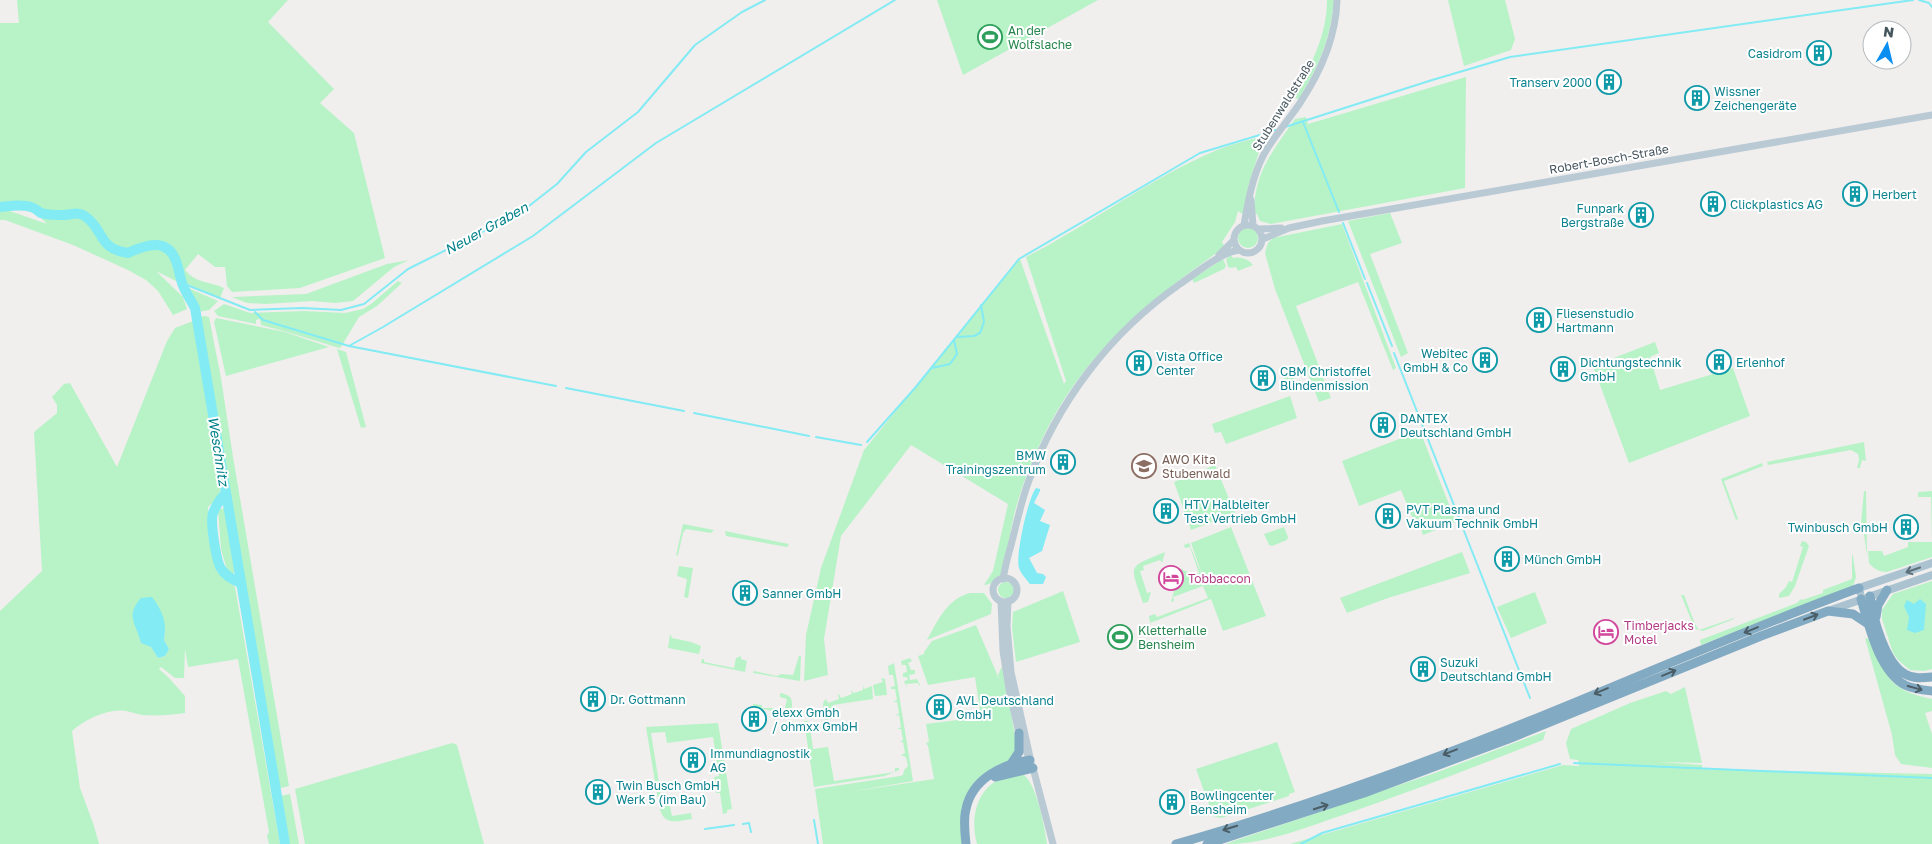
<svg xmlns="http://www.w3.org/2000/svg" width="1932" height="844" viewBox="0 0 1932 844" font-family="'Golos Text',sans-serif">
<rect width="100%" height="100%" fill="#f1eeee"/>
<path fill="#b8f3c7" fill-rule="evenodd" d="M17,0H288L268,22L334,89L320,103L354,133L385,258L300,288L232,292L227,286L225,267H215L198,254L185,270C197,284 209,281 224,288L220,298L183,282L180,270L176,281L156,271L183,297L187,309L173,315L158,291L146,280L128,270L73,245L5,220H0V209L3,208V203L0,204V23H19ZM18,207L33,210L47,224L4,209Z
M937,0H1098L963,75Z
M1327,0H1334C1330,41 1319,65 1299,99L1293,98C1310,67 1327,36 1327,0Z
M1448,0H1505L1515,39L1511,50L1464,66Z
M1466,77L1465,188L1271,224L1260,221L1257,214L1254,213C1254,172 1273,151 1295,119L1306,117L1308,124Z
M1264,136L1248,187L1244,215L1238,211L1235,222L1222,242L1225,247C1142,305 1072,363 1033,460C1024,481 1016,503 1012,525C1009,537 1007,562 1002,573C999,579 990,585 984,585L993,571L1008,504L911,445L841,536L824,639L828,675L804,681L806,635L821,568L864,450L1020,259L1064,384L1066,381L1026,257C1091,224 1150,178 1217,150C1232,144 1249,140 1264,136Z
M1390,213L1402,243L1370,254L1408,353L1401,357L1348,221Z
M1342,224L1396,368L1393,370L1358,282L1296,306L1331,398L1319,402L1275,289L1265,253L1268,243L1273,238Z
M1238 238a10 10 0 1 1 20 0a10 10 0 1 1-20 0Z
M1231,255L1233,258C1240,256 1249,259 1253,265L1238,271L1236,267L1231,268L1228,267L1226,259Z
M1223,259L1226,266L1224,269L1194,283L1192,279Z
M409,260L394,267L353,301L335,303L312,301L266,304L247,303L232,297L306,294L387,264Z
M398,281L402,283L377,306L359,317L341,347L339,348L287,332L261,325L260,319L256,320V324L218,316L214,311L224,304L250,313L304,311L345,313L363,309L371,304Z
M186,287L218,301L209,310L198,312L195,302Z
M205,316L209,317L221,378L233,457L289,786L277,789L199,317Z
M216,318L285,332L329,347L226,376L214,322Z
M193,321L221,495L208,507V535L217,572L235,587L280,844H269L267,836L269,832L238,659L188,667L185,649L184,678H175L161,667L159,669L168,677L185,696V713C171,715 156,716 142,715C136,714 132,712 126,711C108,708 86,719 72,731L80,788L94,826L99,844H0V611L42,571L34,432L57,413V405L52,397L64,384L70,383L117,467L167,341L175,328ZM165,631L164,640L169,649L165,656L158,658L151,647L141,642L138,632Z
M1655,342L1659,353L1650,357L1660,390L1733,368L1750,416L1629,463L1593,366Z
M337,349L346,352L366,427L361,428Z
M1294,368L1296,372L1292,373L1296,383L1300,382V384L1294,385V388L1288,390L1282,374Z
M1290,396L1297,418L1226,444L1221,432L1215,433L1212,424Z
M1420,431L1456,522L1423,535L1418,520L1412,517L1401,490L1359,506L1342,461Z
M1864,442L1866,461L1862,460L1860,468H1857L1859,460L1858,454L1851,450L1768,465L1767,462Z
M1762,463L1763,466L1724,481L1738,519L1736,520L1721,479Z
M1215,465L1235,513L1191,530L1174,482Z
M1864,491H1866L1867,556L1863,527L1861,524Z
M1932,491V557L1887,572C1879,572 1874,569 1869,563L1868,551H1882L1884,556L1908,547V542H1932L1931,497H1918V492Z
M224,508L235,570L233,574L227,570L221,549L218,510Z
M683,524L714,530L711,533L686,529L683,533L678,555L676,556Z
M1231,527L1266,616L1223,631L1211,599L1150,623L1149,616L1155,614L1157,617L1208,598L1203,586L1173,597L1174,601L1171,602L1176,584L1180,585L1183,578L1180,576L1182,568L1183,570L1191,573V572L1194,575L1199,573L1190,547L1185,548L1184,545L1189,543L1204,580L1191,543Z
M1284,527L1288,537L1287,540L1272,546L1269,545L1264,534Z
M725,531L789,544L787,547L726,536Z
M1802,541L1806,542L1809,546L1795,586L1789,596L1779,598V594L1786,587L1789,581L1792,582L1803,547L1800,546Z
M1165,552L1162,563L1160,560L1143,566L1144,570L1140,571L1147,593L1151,592L1148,602L1143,603C1130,564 1126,568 1165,552Z
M1462,552L1470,573L1388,598L1347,613L1340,598Z
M1852,554L1853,556L1856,577L1853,586L1701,645L1700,640L1797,603L1801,599L1802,600L1823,593V590L1852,579Z
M679,566L693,568L688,598L684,597L687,579L677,576Z
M1932,581V669L1924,671L1910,670L1899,661L1893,653L1882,619V610L1893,594Z
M998 590a8 8 0 1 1 16 0a8 8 0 1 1-16 0Z
M1063,591L1080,642L1016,662L1012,627L1013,612Z
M1535,592L1547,623L1511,638L1497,607Z
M970,593H984L992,604L991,614L927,640C938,620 947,599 970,593Z
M1681,595H1684L1695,624L1699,630L1734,618V619L1703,631L1695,629Z
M976,625L1000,681L998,675L1002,666L1017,746C1014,765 986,779 971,790L963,844H823L815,789L900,776L903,775L904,770L908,766L906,757L901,755L905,753L903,742H900L903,740L901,729H897L901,727L899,715L895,716L899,713L897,702H893L897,700L895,689H891V687L895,686L893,675H889L888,666L894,663L913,781L849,792L934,779L928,746L926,743L929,742L926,724L981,717L975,677L928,685L918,656L924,654V652L932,641Z
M670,634L672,638L691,642L701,646L699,654L668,648Z
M1865,638L1870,639C1886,677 1889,690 1932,699V711L1925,713L1932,734V768L1901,764L1895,755L1892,735Z
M748,654L745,672L701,663L702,659H704V662L734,668L736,658L741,656V659L747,661Z
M799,656H801L800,681L753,673L754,671L777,676L781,674L793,675Z
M910,658L912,661L908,663L911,670H915V674L909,675L910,680L917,679L920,685L919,686L918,683L906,684L907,688L904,681L908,680L907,677H903V673L907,672L906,665H902L901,661Z
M881,678L885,679L887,695L875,696L873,685L883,682Z
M863,685L864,689L872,686L873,699L833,705L834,711H837L838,717L825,720L823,704L824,701L826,699L828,703L839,699L838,695L839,694L841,698L852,694L851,690L854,693L863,690Z
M1685,687L1702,763L1659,762L1702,765V769L1932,774V844H1290L1563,765L1579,766L1578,760L1570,759L1566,743L1571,729L1630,703L1666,691L1671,694Z
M780,693C796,696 791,702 792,715L753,707V704L762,705V708H778V711L784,712L787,699L780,697Z
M804,721H808L811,727H810L813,749L828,747L834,781L895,772V768H899V770L885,776L814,787Z
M718,723L732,809L727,810V813L723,814L720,793H716L714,777L719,776L713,737L667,743L665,732L651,733L661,795H665V797L658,800L646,727Z
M1546,731L1543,740C1477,766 1410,792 1343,815C1304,828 1267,844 1225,844L1435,773Z
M1277,742L1295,792L1289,794V796L1221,818L1213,816L1196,769Z
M452,743L457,745L484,844H305L295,789Z
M1022,774C1036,780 1045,828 1047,844H977C970,819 976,789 1002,778C1008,775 1016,775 1022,774Z
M290,794L299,844H288L280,796Z
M669,802L672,816L691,813L692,819C674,822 662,826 659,804Z"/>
<path fill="#82ebf3" d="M1036,488L1040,489V491L1034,503L1045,510L1040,521L1050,525L1042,551L1029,558L1037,573L1043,574L1046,577L1043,584H1030C1027,580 1021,574 1019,568C1015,556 1028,498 1036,488Z
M152,597C163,612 167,622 164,640L169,649L165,656L158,658L151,647L141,643C136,623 125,616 141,598Z
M1920,599L1926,604L1924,630L1915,633L1907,630L1909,617L1904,606L1907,600L1914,604Z"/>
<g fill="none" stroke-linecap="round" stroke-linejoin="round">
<path stroke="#82ebf3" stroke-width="2" d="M1919,0L1929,3L1932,7
M1303,122L1339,212
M1285,127L1429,81L1510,57L1913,0
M1343,223L1365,279
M182,283L250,310L302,308L341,310L364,304L408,269L520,213L557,184L586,152L638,112L695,45L742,12L765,0
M1367,283L1392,346
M255,312L263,320L349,346L556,386
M957,337L974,336L980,333L984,322L981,305
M349,346L383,327L533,236L656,143L895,0
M1394,353L1461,523
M932,368L950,364L957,354L954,340
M566,388L684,411
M694,413L809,436
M816,437L861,445
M867,442L915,388L1019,259L1200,153L1276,130
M1464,531L1530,698
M1574,763L1932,778
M814,820L818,844
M743,824L749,823L751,832
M705,829L734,825
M1301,844L1322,833L1560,764"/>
<path stroke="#82ebf3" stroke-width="10" d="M0,207C10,206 21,204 31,207C35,208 38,211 41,213C47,215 54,215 60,215C70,216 78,210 86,217C105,231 98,249 128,253C147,244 169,237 177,264C179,270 180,277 182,283C185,292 191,300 195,308L285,844
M226,493C220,499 216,505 213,513C210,521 216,563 222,570C227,577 233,580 241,583"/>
<path stroke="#bacad4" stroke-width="7" d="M1251,200L1253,225
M1234 239a14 14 0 1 1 28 0a14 14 0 1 1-28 0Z
M1244,225C1248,202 1252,178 1263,156C1273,137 1288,121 1300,103C1320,73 1336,37 1337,0
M1259,229L1281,228
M1263,239L1289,228L1322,221L1932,115
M1219,255L1234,240
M993 590a12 12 0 1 1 24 0a12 12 0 1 1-24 0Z
M1003,579C1005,568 1007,559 1010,549C1016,527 1020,505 1028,483C1057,402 1110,333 1180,284C1196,273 1220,253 1239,250
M1001,601L1003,651L1010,695L1019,733L1033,768L1053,844
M1008,601L1007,626L1011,672L1030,757"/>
<path stroke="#abc3d0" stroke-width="8" d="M1860,592L1859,588L1932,563
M1828,611L1932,575"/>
<path stroke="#82aac2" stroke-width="9" d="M1870,596C1873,618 1885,663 1905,674C1913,679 1923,678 1932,677
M1861,599C1869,626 1879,671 1905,685C1913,689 1923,690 1932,691
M1876,617L1878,605L1887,590
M1011,764L1019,752V733
M995,777L1033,768
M966,844C965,833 963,820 966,809C972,779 1002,764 1030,760
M1176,844C1286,813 1395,774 1502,732C1621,685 1738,632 1859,588
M1207,844L1364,793L1444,763L1511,738L1761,636L1828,611L1853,614L1868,624"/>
</g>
<defs><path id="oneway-shaft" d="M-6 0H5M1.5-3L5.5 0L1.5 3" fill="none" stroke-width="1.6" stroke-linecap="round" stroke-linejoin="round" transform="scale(1.25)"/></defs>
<use stroke="#5e707a" href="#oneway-shaft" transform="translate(1913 570) rotate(161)"/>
<g stroke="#4b5e67">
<use href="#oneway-shaft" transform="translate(1811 617) rotate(-21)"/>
<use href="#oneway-shaft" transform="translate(1751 630) rotate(158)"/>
<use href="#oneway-shaft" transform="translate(1669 673) rotate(-22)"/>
<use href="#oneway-shaft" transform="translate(1915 688) rotate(15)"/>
<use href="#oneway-shaft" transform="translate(1601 691) rotate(157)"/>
<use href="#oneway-shaft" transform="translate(1450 752) rotate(159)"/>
<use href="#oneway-shaft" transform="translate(1321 807) rotate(-18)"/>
<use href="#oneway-shaft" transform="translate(1230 828) rotate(163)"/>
</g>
<defs>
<symbol id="stadium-ring" viewBox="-11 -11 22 22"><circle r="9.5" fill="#fff" stroke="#2e9e5b" stroke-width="1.5"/><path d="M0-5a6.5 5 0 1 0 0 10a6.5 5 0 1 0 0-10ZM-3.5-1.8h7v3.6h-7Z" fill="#2e9e5b"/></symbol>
<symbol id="building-ring" viewBox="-11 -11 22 22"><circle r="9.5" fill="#fff" stroke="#0f9aa8" stroke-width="1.5"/><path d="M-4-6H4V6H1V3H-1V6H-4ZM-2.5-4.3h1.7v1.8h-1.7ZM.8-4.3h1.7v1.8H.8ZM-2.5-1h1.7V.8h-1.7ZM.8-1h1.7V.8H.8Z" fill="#0f9aa8"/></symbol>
<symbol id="school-ring" viewBox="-11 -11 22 22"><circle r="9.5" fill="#fff" stroke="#8d6e63" stroke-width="1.5"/><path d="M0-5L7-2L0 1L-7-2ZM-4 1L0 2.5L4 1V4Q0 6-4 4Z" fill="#8d6e63"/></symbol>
<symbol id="hotel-ring" viewBox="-11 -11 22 22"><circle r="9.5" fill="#fff" stroke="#d1479c" stroke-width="1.5"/><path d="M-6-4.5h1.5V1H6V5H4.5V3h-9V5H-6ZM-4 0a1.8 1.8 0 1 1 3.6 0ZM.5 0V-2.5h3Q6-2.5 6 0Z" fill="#d1479c"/></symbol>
</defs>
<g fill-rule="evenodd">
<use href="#stadium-ring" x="976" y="23" width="28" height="28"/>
<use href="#building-ring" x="1805" y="39" width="28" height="28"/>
<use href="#building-ring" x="1595" y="68" width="28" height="28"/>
<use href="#building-ring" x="1683" y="84" width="28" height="28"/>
<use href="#building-ring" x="1841" y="180" width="28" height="28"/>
<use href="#building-ring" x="1699" y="190" width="28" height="28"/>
<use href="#building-ring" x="1627" y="201" width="28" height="28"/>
<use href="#building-ring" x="1525" y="306" width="28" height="28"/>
<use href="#building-ring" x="1471" y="346" width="28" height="28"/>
<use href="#building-ring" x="1705" y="348" width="28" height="28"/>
<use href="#building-ring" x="1125" y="349" width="28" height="28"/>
<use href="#building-ring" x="1549" y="355" width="28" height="28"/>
<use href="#building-ring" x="1249" y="364" width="28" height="28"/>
<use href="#building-ring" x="1369" y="411" width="28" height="28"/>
<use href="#building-ring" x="1049" y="448" width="28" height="28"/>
<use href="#school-ring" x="1130" y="452" width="28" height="28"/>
<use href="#building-ring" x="1152" y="497" width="28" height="28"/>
<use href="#building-ring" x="1374" y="502" width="28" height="28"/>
<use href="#building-ring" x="1892" y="513" width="28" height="28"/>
<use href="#building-ring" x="1493" y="545" width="28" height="28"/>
<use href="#hotel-ring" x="1157" y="564" width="28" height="28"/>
<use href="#building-ring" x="731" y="579" width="28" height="28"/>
<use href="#hotel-ring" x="1592" y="618" width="28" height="28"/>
<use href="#stadium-ring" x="1106" y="623" width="28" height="28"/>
<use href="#building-ring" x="1409" y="655" width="28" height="28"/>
<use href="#building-ring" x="579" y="685" width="28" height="28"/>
<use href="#building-ring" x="925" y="693" width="28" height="28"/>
<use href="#building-ring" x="740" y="705" width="28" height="28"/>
<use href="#building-ring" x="679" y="746" width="28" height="28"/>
<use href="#building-ring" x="584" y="778" width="28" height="28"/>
<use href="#building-ring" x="1158" y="788" width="28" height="28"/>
</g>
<g text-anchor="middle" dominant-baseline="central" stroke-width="4" stroke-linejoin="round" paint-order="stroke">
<g font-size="12" fill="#27864d" stroke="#fff" text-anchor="start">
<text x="1008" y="30">An der<tspan x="1008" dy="14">Wolfslache</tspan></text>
<text x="1138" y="630">Kletterhalle<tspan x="1138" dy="14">Bensheim</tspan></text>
</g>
<g font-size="12" fill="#0d838f" stroke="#fff" text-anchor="start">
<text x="1802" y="53" text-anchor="end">Casidrom</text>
<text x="1592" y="82" text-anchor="end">Transerv 2000</text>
<text x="1714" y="91">Wissner<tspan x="1714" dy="14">Zeichengeräte</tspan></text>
<text x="1872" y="194">Herbert</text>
<text x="1730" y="204">Clickplastics AG</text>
<text x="1624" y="208" text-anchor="end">Funpark<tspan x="1624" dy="14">Bergstraße</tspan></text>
<text x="1556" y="313">Fliesenstudio<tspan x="1556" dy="14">Hartmann</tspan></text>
<text x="1468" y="353" text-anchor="end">Webitec<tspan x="1468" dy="14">GmbH &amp; Co</tspan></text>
<text x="1156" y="356">Vista Office<tspan x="1156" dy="14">Center</tspan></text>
<text x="1580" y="362">Dichtungstechnik<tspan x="1580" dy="14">GmbH</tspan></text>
<text x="1736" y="362">Erlenhof</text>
<text x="1280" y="371">CBM Christoffel<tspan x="1280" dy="14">Blindenmission</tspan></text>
<text x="1400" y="418">DANTEX<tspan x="1400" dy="14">Deutschland GmbH</tspan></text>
<text x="1046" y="455" text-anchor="end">BMW<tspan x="1046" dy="14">Trainingszentrum</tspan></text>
<text x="1184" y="504">HTV Halbleiter<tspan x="1184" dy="14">Test Vertrieb GmbH</tspan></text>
<text x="1406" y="509">PVT Plasma und<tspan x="1406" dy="14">Vakuum Technik GmbH</tspan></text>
<text x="1888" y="527" text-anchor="end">Twinbusch GmbH</text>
<text x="1524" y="559">Münch GmbH</text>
<text x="762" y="593">Sanner GmbH</text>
<text x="1440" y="662">Suzuki<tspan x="1440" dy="14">Deutschland GmbH</tspan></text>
<text x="610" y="699">Dr. Gottmann</text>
<text x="956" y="700">AVL Deutschland<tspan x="956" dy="14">GmbH</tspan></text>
<text x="772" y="712">elexx Gmbh<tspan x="772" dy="14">/ ohmxx GmbH</tspan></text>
<text x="710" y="753">Immundiagnostik<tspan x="710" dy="14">AG</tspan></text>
<text x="616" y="785">Twin Busch GmbH<tspan x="616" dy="14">Werk 5 (im Bau)</tspan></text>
<text x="1190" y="795">Bowlingcenter<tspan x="1190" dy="14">Bensheim</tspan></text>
</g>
<g font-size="12" fill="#45555d" stroke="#fff">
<text transform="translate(1283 105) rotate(-58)">Stubenwaldstraße</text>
<text transform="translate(1609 159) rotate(-10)">Robert-Bosch-Straße</text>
</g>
<g font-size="12" fill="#785e54" stroke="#fff" text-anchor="start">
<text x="1162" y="459">AWO Kita<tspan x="1162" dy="14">Stubenwald</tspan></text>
</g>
<g font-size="12" fill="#b23c85" stroke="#fff" text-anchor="start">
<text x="1188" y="578">Tobbaccon</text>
<text x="1624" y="625">Timberjacks<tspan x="1624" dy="14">Motel</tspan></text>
</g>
<g font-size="14" font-style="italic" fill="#04828c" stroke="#fff">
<text transform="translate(486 228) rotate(-29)">Neuer Graben</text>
<text transform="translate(219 451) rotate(81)">Weschnitz</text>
</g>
</g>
<g transform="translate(1887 45) rotate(8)"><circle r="24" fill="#ffffff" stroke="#b5bbbe"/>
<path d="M0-4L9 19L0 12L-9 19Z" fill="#0a8eef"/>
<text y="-8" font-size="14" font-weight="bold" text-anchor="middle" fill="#45555d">N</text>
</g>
</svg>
